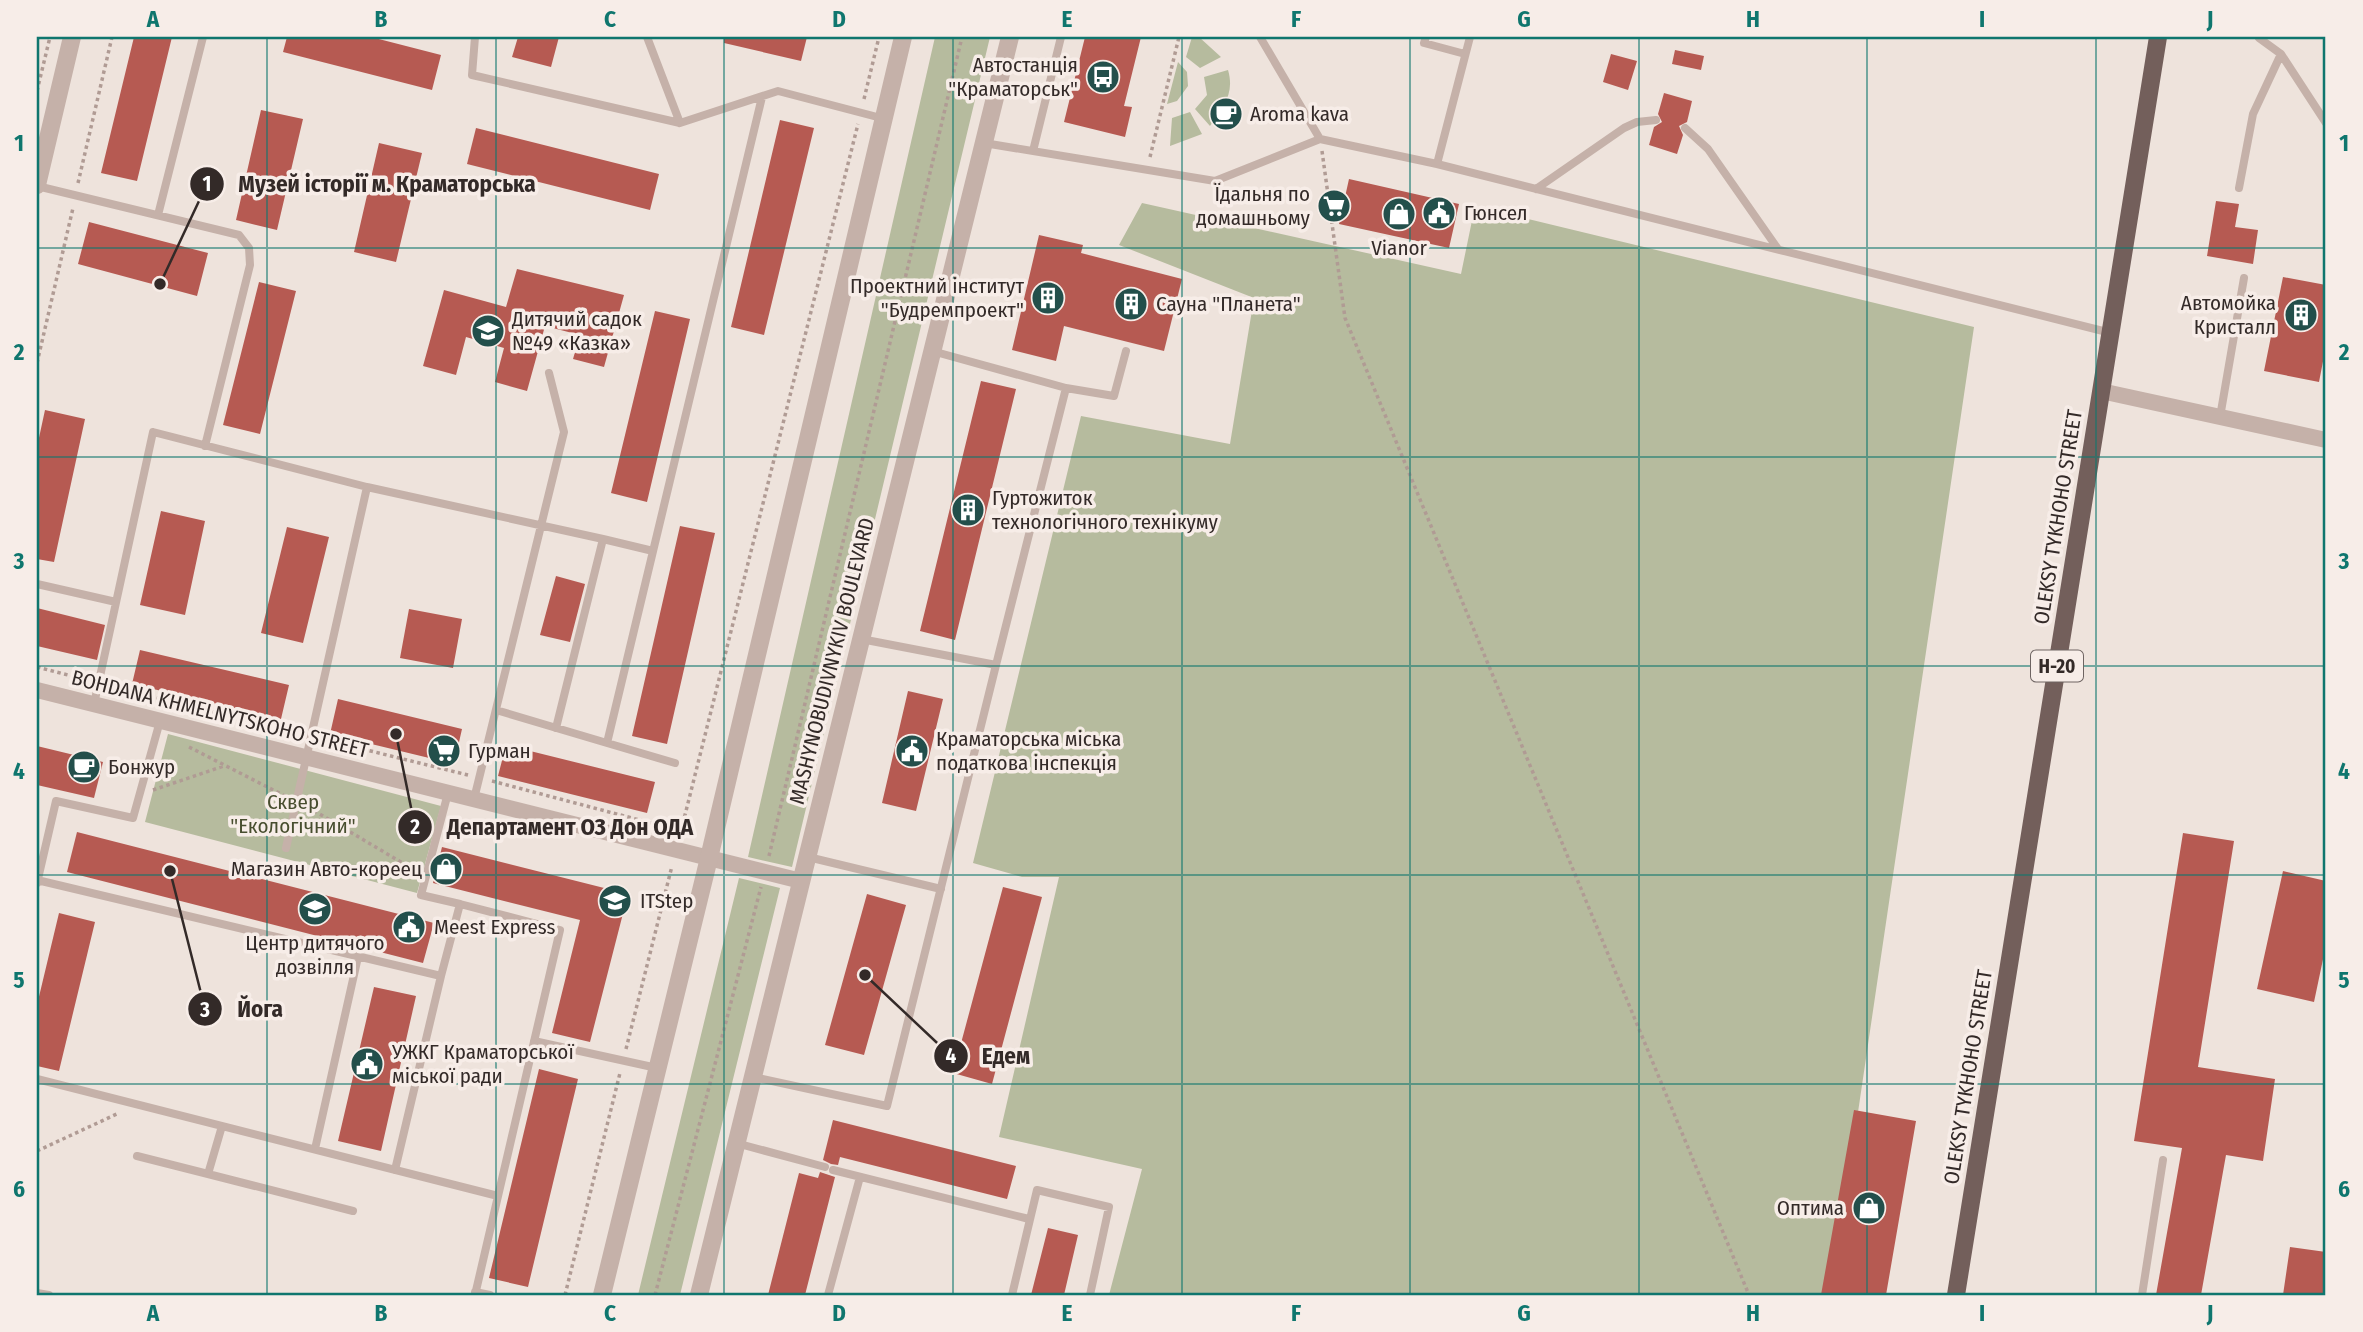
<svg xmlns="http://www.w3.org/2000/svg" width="2363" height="1332" viewBox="0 0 2363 1332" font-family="'Fira Sans Condensed',sans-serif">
<rect width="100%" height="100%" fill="#eee3dc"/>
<path fill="#b6bb9e" d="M935,37H990L792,867L748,857Z
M1192,37H1199L1221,57L1200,68L1186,57Z
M1178,62L1187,72L1188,86L1177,101L1167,104Z
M1228,70C1235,94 1223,107 1210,126L1195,109L1207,95L1204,77Z
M1190,112L1202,134L1170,146L1172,118Z
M1142,203L1461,274L1475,206L1974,327L1831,1295H1109L1142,1169L999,1137L1059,877H1022L973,863L1081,416L1230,444L1254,298L1119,245Z
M168,734L441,806L417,893L145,822Z
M739,878L780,888L680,1295H638Z"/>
<path fill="#b65a52" d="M134,37H172L137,181L101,173Z
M287,37H371L441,55L432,90L283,52Z
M518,37H559L551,67L512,57Z
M724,37H807L801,61L724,43Z
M1085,37H1141L1124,106L1132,107L1125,137L1064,122Z
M1675,50L1704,56L1701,70L1672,64Z
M1611,54L1637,61L1628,90L1603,82Z
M1664,93L1692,101L1687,122L1679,126L1683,135L1677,154L1649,145L1654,127L1662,122L1658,114Z
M261,110L303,119L277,230L236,220Z
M780,120L814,128L764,335L731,327Z
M476,128L659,174L650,210L467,164Z
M379,143L422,153L396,262L354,252Z
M1349,179L1459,204L1449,248L1339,224Z
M2216,201L2239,204L2235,227L2258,230L2253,264L2207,256Z
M89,222L208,253L197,296L78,264Z
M1039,235L1083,245L1081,253L1182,279L1164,351L1064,326L1056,361L1012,350Z
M517,269L624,295L604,367L573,359L580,335L545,326L527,391L495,382L504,348L466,337L456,375L423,366L444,290L506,307Z
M2283,277L2326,285V346L2319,382L2264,371Z
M259,282L296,291L260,434L223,425Z
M655,311L690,319L647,502L611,493Z
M981,381L1016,389L955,640L920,631Z
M45,410L85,419L54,562L37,559V447Z
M161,511L205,521L185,615L140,605Z
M680,526L715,533L667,744L632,736Z
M287,527L329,537L303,643L261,633Z
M556,576L585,584L570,642L540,635Z
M37,608L105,625L97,660L37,646Z
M409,609L462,619L453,668L400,658Z
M140,650L289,685L281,719L132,684Z
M908,691L943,699L916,811L882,803Z
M338,699L462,729L454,764L330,734Z
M506,745L655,782L647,813L498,776Z
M37,746L103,762L94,798L37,785Z
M77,832L434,923L423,963L67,872Z
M2183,833L2234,841L2198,1067L2275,1079L2263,1161L2226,1155L2201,1295H2156L2182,1148L2134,1141Z
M442,847L628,894L590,1042L552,1033L580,920L433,883Z
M2283,871L2326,881V945L2314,1002L2257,989Z
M1003,887L1042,897L992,1084L953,1073Z
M867,894L906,905L864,1055L825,1045Z
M59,913L95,922L59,1071L37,1066V1005Z
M374,987L416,996L381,1151L338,1141Z
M539,1069L578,1079L528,1287L489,1278Z
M1854,1110L1916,1121L1886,1295H1821Z
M833,1120L1016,1166L1007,1199L840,1157L838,1165L831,1164L823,1160Z
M820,1172L835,1177L805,1295H768L799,1173L818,1178Z
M1048,1228L1078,1235L1064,1295H1031Z
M2290,1247L2326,1252V1295H2283Z"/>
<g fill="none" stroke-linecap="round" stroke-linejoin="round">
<path stroke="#b09b94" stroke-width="3.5" stroke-dasharray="3.5 3.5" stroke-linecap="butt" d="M37,91L50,37
M864,99L879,37
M1322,151L1345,318L1749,1295
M1150,157L1179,37
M78,183L112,37
M37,363L73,208
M37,667L87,680
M109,686L298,733
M322,739L468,775
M189,747L285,796
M492,781L681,831L858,124
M153,790L224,766
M308,807L416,871
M769,856L962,37
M626,1049L672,866
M37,1151L119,1113
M565,1295L620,1073
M655,1295L761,887"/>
<path stroke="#c5b1a9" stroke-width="8" d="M475,37L472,75L680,123L778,91L885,119
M647,37L680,123
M1260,37L1320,139
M1426,37L1424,43L1465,54
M2281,54L2326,123
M1685,128L1708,149L1778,249
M984,143L1215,181L1320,139L1437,164L2111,333
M1033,151L1061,37
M1437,164L1470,37
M37,186L239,235L249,248L250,265L205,446
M2239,188L2253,114L2281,54L2259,38
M1536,189L1624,128L1637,122L1656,120
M158,215L203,37
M932,351L1066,388L1114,396L1126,351
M2220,417L2244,278
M37,584L116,602
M996,665L1066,388
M94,704L153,432L367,487L603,539
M496,710L607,743L762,97
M556,728L603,539L653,551
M607,743L675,763
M448,793L421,895L460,904
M474,799L564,432L549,373
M286,848L367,487
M808,857L941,889
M37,880L441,976L460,904L560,930L475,1295
M37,883L56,801L133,818L160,721
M534,1041L657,1068
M753,1077L887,1106L996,665L861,639
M37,1079L498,1196
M222,1126L208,1174L353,1211
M736,1143L825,1167
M315,1149L358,957
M137,1156L208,1174
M395,1170L441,976
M833,1170L1029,1219
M475,1292L490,1295
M37,1293L49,1295
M828,1295L860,1177
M1012,1295L1037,1190L1109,1207L1090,1295
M2142,1295L2163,1160"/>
<path stroke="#c5b1a9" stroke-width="16" d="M2101,391L2326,440
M37,690L801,881"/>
<path stroke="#c5b1a9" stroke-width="18" d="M37,185L72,37
M602,1295L709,858L903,37
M699,1295L1010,37"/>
<path stroke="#735f5b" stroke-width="18" d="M1956,1295L2158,37"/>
</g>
<path fill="none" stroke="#0f766e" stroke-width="2" stroke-opacity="0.55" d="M267,37V1295M496,37V1295M724,37V1295M953,37V1295M1182,37V1295M1410,37V1295M1639,37V1295M1867,37V1295M2096,37V1295M37,248H2326M37,457H2326M37,666H2326M37,875H2326M37,1084H2326"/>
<defs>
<symbol id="bus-disc" viewBox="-11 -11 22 22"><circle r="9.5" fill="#234f4b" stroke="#f7ede8"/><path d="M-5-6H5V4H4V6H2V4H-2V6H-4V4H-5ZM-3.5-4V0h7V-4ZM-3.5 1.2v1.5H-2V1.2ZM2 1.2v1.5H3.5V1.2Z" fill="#fff"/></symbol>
<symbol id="cafe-disc" viewBox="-11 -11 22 22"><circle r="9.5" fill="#234f4b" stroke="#f7ede8"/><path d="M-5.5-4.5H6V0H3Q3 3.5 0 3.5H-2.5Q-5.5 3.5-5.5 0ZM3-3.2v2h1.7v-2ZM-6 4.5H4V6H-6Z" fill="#fff"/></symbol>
<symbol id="supermarket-disc" viewBox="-11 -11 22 22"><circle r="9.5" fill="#234f4b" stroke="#f7ede8"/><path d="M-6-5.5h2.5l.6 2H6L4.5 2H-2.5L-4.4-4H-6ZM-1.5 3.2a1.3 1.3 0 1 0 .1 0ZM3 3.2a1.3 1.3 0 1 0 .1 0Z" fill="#fff"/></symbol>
<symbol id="civic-disc" viewBox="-11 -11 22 22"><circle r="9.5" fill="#234f4b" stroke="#f7ede8"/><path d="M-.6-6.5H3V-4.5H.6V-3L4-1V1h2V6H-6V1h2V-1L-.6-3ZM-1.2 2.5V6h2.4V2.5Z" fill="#fff"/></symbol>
<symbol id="shop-disc" viewBox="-11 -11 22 22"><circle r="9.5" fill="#234f4b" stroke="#f7ede8"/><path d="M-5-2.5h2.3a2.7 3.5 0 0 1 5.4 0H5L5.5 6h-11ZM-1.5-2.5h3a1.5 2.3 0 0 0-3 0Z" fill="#fff"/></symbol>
<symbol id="building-disc" viewBox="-11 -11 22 22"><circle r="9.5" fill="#234f4b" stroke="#f7ede8"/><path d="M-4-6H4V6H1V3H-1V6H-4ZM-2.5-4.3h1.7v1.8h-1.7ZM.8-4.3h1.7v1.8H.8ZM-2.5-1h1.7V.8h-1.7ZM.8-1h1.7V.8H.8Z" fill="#fff"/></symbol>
<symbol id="school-disc" viewBox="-11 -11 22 22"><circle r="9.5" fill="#234f4b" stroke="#f7ede8"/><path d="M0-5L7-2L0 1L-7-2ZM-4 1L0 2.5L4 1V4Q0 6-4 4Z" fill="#fff"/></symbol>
</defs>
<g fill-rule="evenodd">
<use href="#bus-disc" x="1084" y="58" width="38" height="38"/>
<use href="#cafe-disc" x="1207" y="95" width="38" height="38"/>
<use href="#supermarket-disc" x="1315" y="187" width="38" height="38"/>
<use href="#civic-disc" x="1420" y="194" width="38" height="38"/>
<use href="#shop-disc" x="1380" y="195" width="38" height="38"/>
<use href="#building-disc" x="1029" y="279" width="38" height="38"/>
<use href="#building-disc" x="1112" y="285" width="38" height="38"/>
<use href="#building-disc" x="2282" y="296" width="38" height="38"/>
<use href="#school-disc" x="469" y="312" width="38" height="38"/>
<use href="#building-disc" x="949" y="491" width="38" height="38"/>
<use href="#supermarket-disc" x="425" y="732" width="38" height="38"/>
<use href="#civic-disc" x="893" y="732" width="38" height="38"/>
<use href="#cafe-disc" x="65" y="748" width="38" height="38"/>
<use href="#shop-disc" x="427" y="850" width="38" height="38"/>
<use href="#school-disc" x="596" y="882" width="38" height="38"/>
<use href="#school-disc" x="296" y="890" width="38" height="38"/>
<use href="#civic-disc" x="390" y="908" width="38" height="38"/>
<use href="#civic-disc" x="348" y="1045" width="38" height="38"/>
<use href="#shop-disc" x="1850" y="1189" width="38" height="38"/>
</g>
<g text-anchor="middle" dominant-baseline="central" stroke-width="7" stroke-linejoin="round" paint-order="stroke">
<rect fill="#f7ede8" stroke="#6e6462" stroke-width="2" x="2031" y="650.5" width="52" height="31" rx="5"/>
<g font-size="19" font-weight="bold" fill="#332a28">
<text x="2057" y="666">Н-20</text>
</g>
<g font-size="21" fill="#332a28" stroke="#f7ede8" text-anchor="start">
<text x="1078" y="65" text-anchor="end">Автостанція<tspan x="1078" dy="24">"Краматорськ"</tspan></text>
<text x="1250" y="114">Aroma kava</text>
<text x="1310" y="194" text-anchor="end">Їдальня по<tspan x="1310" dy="24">домашньому</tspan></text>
<text x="1464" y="213">Гюнсел</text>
<text x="1399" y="248" text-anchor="middle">Vianor</text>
<text x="1024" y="286" text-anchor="end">Проектний інститут<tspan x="1024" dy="24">"Будремпроект"</tspan></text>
<text x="2276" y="303" text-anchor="end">Автомойка<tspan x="2276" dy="24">Кристалл</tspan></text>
<text x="1156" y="304">Сауна "Планета"</text>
<text x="512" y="319">Дитячий садок<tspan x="512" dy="24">№49 «Казка»</tspan></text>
<text x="992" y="498">Гуртожиток<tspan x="992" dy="24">технологічного технікуму</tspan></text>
<text x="936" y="739">Краматорська міська<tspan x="936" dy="24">податкова інспекція</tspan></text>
<text x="468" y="751">Гурман</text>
<text x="108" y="767">Бонжур</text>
<text x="422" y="869" text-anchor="end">Магазин Авто-кореец</text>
<text x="640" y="901">ITStep</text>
<text x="434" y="927">Meest Express</text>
<text x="315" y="943" text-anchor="middle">Центр дитячого<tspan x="315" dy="24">дозвілля</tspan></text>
<text x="392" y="1052">УЖКГ Краматорської<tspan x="392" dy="24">міської ради</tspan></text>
<text x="1844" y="1208" text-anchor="end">Оптима</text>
</g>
<g font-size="21" fill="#332a28" stroke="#f7ede8">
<text transform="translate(2058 517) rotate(-81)">OLEKSY TYKHOHO STREET</text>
<text transform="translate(832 661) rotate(-76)">MASHYNOBUDIVNYKIV BOULEVARD</text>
<text transform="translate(220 714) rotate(14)">BOHDANA KHMELNYTSKOHO STREET</text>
<text transform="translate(1968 1077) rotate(-81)">OLEKSY TYKHOHO STREET</text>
</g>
<g font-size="21" fill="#484e2f" stroke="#f7ede8">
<text x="293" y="802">Сквер<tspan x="293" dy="24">"Екологічний"</tspan></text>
</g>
</g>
<path fill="none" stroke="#332a28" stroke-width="2.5" d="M160 284L207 184M396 734L415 827M170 871L205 1009M865 975L951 1056"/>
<g fill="#332a28" stroke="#f7ede8" stroke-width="2.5">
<circle cx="160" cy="284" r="7"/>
<circle cx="396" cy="734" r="7"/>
<circle cx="170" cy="871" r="7"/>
<circle cx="865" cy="975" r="7"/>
<circle cx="207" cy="184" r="18"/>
<circle cx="415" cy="827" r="18"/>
<circle cx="205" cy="1009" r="18"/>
<circle cx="951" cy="1056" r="18"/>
</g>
<g font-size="21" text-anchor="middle" font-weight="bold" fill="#fff">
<text x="207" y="191">1</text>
<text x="415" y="834">2</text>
<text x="205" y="1017">3</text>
<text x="951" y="1063">4</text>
</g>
<g font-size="23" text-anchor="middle" font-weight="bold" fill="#332a28" stroke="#f7ede8" stroke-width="7" stroke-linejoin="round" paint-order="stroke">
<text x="387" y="192">Музей історії м. Краматорська</text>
<text x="570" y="835">Департамент ОЗ Дон ОДА</text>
<text x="260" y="1017">Йога</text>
<text x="1006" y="1064">Едем</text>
</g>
<rect width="2363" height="1332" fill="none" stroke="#f7ede8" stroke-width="77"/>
<rect x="38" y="38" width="2286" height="1256" fill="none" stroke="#0f766e" stroke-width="2.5"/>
<g font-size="23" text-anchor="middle" font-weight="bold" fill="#0f766e">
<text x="153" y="27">A</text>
<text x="381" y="27">B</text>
<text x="610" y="27">C</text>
<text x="839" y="27">D</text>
<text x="1067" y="27">E</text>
<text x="1296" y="27">F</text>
<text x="1524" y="27">G</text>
<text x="1753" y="27">H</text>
<text x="1982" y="27">I</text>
<text x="2210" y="27">J</text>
<text x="19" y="151">1</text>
<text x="2344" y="151">1</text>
<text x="19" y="360">2</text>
<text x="2344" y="360">2</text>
<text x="19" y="569">3</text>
<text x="2344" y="569">3</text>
<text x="19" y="779">4</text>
<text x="2344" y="779">4</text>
<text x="19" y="988">5</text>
<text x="2344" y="988">5</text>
<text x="19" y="1197">6</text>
<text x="2344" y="1197">6</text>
<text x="153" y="1321">A</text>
<text x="381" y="1321">B</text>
<text x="610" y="1321">C</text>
<text x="839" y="1321">D</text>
<text x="1067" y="1321">E</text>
<text x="1296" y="1321">F</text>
<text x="1524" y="1321">G</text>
<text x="1753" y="1321">H</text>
<text x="1982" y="1321">I</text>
<text x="2210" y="1321">J</text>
</g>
</svg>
